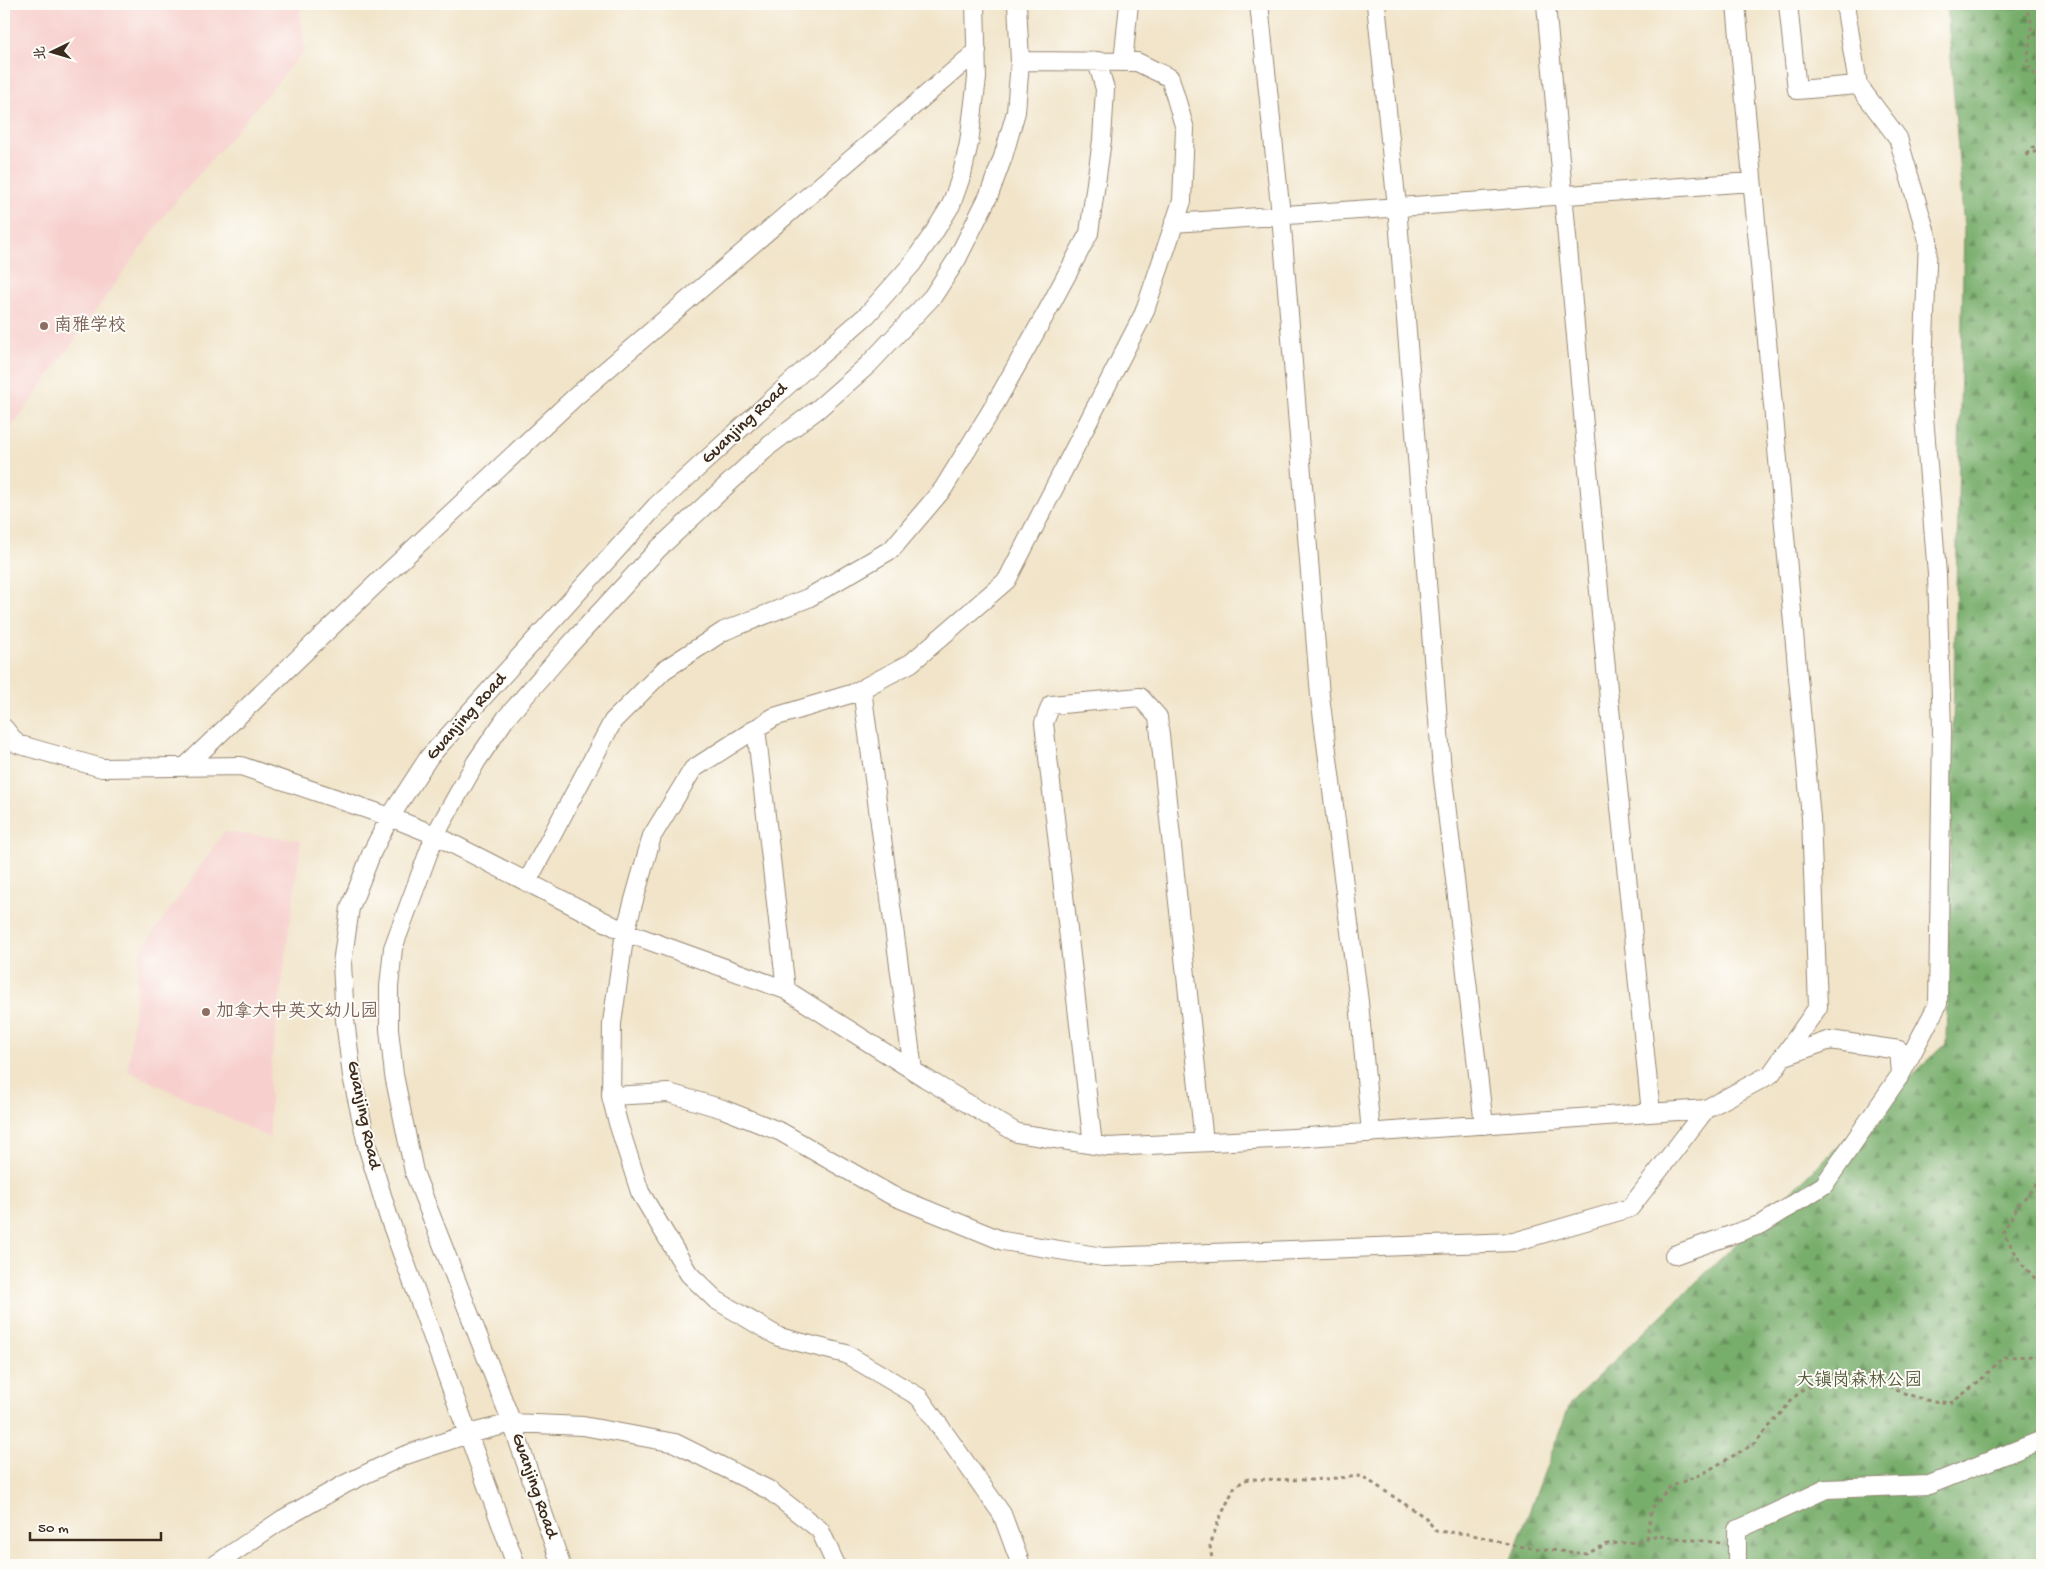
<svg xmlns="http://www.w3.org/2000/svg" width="2046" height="1569" viewBox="0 0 2046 1569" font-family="'Gochi Hand','LXGW WenKai TC',sans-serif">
<defs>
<pattern id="forest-firs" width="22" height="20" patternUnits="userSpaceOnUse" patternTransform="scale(1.25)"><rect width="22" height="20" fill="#78ae6c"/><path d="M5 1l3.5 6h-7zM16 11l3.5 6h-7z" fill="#648e58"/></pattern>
</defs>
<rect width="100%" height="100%" fill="#fdfcf7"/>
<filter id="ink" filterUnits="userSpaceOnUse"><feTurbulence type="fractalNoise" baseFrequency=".02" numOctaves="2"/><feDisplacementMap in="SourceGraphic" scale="10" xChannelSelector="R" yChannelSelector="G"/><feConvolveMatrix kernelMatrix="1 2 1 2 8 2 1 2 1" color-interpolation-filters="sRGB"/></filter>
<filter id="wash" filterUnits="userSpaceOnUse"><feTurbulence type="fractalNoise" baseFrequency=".0096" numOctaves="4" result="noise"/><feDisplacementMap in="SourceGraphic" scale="20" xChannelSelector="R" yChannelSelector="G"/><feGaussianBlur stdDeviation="1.12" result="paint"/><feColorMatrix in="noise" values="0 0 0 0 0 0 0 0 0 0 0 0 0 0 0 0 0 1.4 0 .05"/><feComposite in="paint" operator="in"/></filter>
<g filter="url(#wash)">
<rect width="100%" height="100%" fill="#f1e4c9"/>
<path fill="#f7d0ce" d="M4,4H299L305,50L166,213L4,438Z
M224,832L301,840L270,1074V1138L128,1071L140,952Z"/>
<path fill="url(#forest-firs)" stroke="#5a6c45" d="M1947,4H2042V1565H1509L1571,1402L1946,1043L1964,229Z"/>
</g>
<g filter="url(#ink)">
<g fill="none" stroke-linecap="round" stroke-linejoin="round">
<defs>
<path id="minor" d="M1259,4L1281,215L1320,696L1359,1002L1371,1133
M1376,4L1397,207L1442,770L1484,1125
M1546,4L1606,669L1651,1113
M1788,4L1797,90L1858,85
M1845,4L1858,85L1898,138L1928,240L1922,392L1937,574L1942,729L1938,1004L1901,1074
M1020,61L1137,62L1170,78L1185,129L1182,201L1144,313L1007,580L911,663L854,693L774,717L693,769L652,836L625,932L612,1023L611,1096L618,1123L640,1192L689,1274L716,1300L779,1337L846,1354L919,1397L1002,1514L1021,1565
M1123,62L1129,4
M1174,223L1752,182
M862,689L913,1070
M4,728L17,744L102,768L241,766L390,817L435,835L625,932L786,990L925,1078L1017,1133L1108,1147L1293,1138L1706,1109L1771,1074L1818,1007L1811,818L1736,4
M756,728L786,990
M186,766L379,581L575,397L977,51
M527,882L613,721L664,670L724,631L808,598L892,549L943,489L991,411L1049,308L1089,233L1102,140L1105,89L1097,61
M611,1096L669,1093L723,1109L781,1132L891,1195L1003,1241L1103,1257L1514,1242L1630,1208L1706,1109
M1093,1145L1044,723L1051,705L1140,697L1158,717L1204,1142
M1674,1255L1762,1224L1824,1185L1901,1074L1899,1050L1830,1040L1782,1057
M215,1565L283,1519L345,1484L403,1456L468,1434L512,1423L583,1426L675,1443L769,1490L820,1530L836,1565
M516,1565L388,1215L368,1149L352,1076L345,1020L342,963L350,908L372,852L390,817L429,757L656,506L814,361L867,315L912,264L933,234L951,205L962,174L969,143L977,78L975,4
M561,1565L512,1423L414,1172L394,1075L389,1029V987L393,948L435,835L476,762L506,718L566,649L658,549L770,445L818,409L868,365L933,296L957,259L989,195L1003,157L1016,112L1020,61L1017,4
M1737,1565V1530L1826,1489L1929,1485L2042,1440"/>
</defs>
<use href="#minor" stroke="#968774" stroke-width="20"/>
<path stroke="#968774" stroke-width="3" stroke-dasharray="4 4" stroke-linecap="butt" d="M2024,4L2032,23L2027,64L2040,82L2037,108L2042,139L2024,156L2042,149
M2042,1178L2018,1206L2003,1232L2022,1264L2042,1286
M1646,1539L1652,1508L1670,1487L1702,1474L1755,1443L1800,1391L1831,1375L1868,1373L1895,1390L1925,1400L1951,1403L1978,1383L2003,1357L2038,1356L2042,1347
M1213,1565L1210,1546L1218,1522L1235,1486L1248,1479L1312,1480L1362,1476L1426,1518L1436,1531L1469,1534L1517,1546L1586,1554L1607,1544L1636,1542L1658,1536L1722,1543"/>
<use href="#minor" stroke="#fff" stroke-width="18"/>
</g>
</g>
<g fill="#8d6e63" stroke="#fdfcf7" stroke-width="2">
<circle cx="44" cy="326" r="5"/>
<circle cx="206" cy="1012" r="5"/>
</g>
<g text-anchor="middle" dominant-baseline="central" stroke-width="4" stroke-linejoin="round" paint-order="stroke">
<g font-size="18" fill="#785e54" stroke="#fdfcf7" text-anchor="start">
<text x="54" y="326">南雅学校</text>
<text x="216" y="1012">加拿大中英文幼儿园</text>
</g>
<g font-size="18" fill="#3b2a1e" stroke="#fdfcf7">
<text transform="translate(745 424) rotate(-43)">Guanjing Road</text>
<text transform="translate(467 717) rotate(-48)">Guanjing Road</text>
<text transform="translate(363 1115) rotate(78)">Guanjing Road</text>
<text transform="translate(534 1486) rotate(71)">Guanjing Road</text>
</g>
<g font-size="18" fill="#565a3a" stroke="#fdfcf7">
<text x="1859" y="1381">大镇岗森林公园</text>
</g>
</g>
<rect width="2046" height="1569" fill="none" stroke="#fdfcf7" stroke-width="20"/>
<g transform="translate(52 52) rotate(265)" stroke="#fdfcf7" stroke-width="4" paint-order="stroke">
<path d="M0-4L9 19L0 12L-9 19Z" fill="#3b2a1e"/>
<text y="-8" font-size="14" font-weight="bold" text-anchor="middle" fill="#3b2a1e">北</text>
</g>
<path d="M30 1532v8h131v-8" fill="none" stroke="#3b2a1e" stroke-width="2.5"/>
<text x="38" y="1532" font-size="15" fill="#3b2a1e" stroke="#fdfcf7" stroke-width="4" paint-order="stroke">50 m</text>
</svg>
